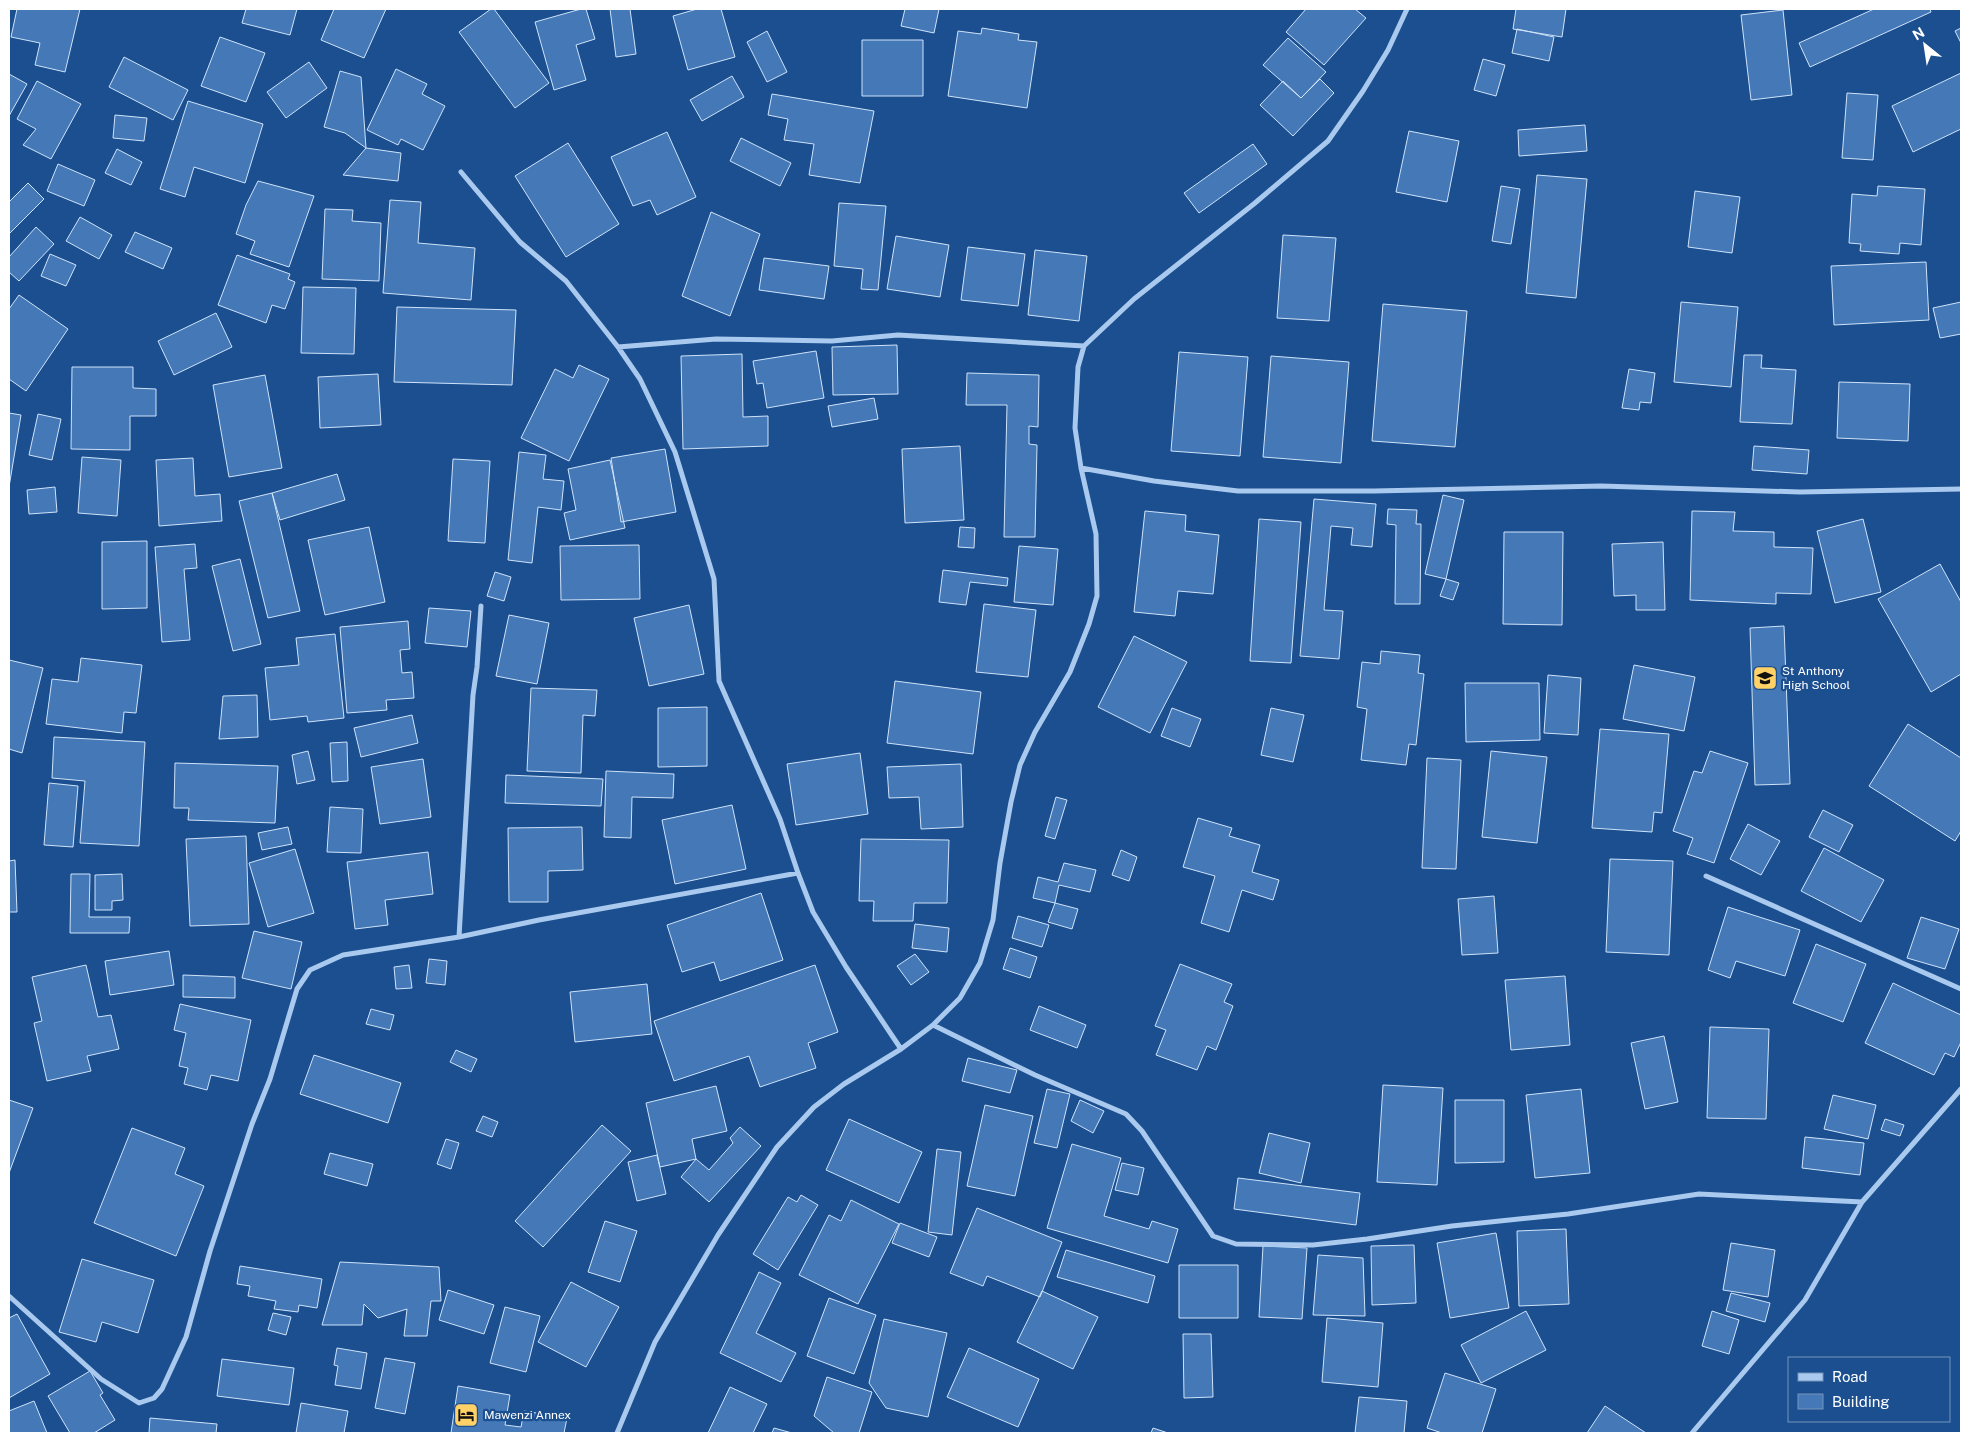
<svg xmlns="http://www.w3.org/2000/svg" width="1970" height="1442" viewBox="0 0 1970 1442" font-family="'Public Sans',sans-serif">
<rect width="100%" height="100%" fill="#1b4f8f"/>
<path fill="#4478b7" stroke="#cfe3fa" d="M17,9H80L65,72L35,65L40,43L11,37Z
M246,9H297L290,35L242,23Z
M334,9H386L364,58L321,40Z
M491,9H494L549,83L515,108L459,32Z
M581,9H586L595,39L576,45L586,80L554,90L535,22Z
M610,9H630L636,54L616,57Z
M697,9H721L735,57L688,70L673,16Z
M905,9H939L934,33L901,26Z
M1306,9H1355L1366,18L1324,65L1286,32Z
M1516,9H1566L1562,37L1513,29Z
M1874,9H1930L1931,12L1810,67L1799,43Z
M1783,10L1792,95L1751,100L1741,15Z
M982,28L1019,34L1018,40L1037,42L1027,108L948,96L958,31L981,34Z
M1961,28V43L1955,31Z
M1517,29L1554,37L1549,61L1512,53Z
M767,31L787,72L767,82L747,42Z
M220,37L265,53L246,102L201,86Z
M1288,38L1326,72L1301,98L1263,65Z
M862,40H923V96H862Z
M124,57L188,90L173,120L109,87Z
M1483,59L1505,65L1496,96L1474,90Z
M309,62L327,88L286,118L267,92Z
M396,69L427,84L422,94L445,106L423,150L401,139L398,145L367,130Z
M340,71L361,77L366,148L345,133L324,127Z
M1961,73V129L1913,152L1892,106Z
M9,74L27,84L9,116Z
M732,76L744,97L702,121L690,100Z
M1320,79L1334,93L1293,136L1260,105L1283,81L1301,98Z
M37,81L81,104L51,159L23,145L36,129L17,119Z
M1847,93L1878,95L1873,160L1842,158Z
M772,94L874,111L860,183L809,175L814,144L784,140L788,119L768,115Z
M188,101L263,124L245,183L194,167L185,197L160,189Z
M115,115L147,118L144,141L113,138Z
M1585,125L1587,151L1519,156L1518,130Z
M1409,131L1459,141L1447,202L1396,192Z
M667,132L696,197L657,215L650,200L633,206L611,157Z
M741,138L791,163L780,186L730,161Z
M568,143L619,224L566,257L515,176Z
M1253,144L1267,164L1199,213L1184,193Z
M366,148L401,153L398,181L343,175Z
M117,149L142,162L131,185L105,173Z
M58,164L95,180L84,206L47,191Z
M1537,175L1587,179L1576,298L1526,293Z
M258,181L314,196L289,267L250,254L255,241L236,234L246,205Z
M28,183L44,199L9,234V202Z
M1501,186L1520,189L1511,244L1492,241Z
M1878,186L1925,189L1921,245L1900,243L1899,254L1860,251L1861,244L1849,243L1852,194L1877,196Z
M1695,191L1740,197L1732,253L1688,247Z
M390,200L421,202L418,243L475,248L471,300L383,293Z
M839,203L886,206L878,290L861,289L863,269L834,266Z
M325,209L353,210L352,221L381,223L379,281L322,279Z
M711,212L760,234L730,316L682,296Z
M80,217L112,235L99,259L66,241Z
M36,227L54,244L19,281L9,272V257Z
M135,232L172,248L163,269L125,252Z
M1283,235L1336,238L1329,321L1277,318Z
M896,236L949,245L940,297L887,289Z
M968,247L1025,254L1018,306L961,300Z
M1035,250L1087,256L1079,321L1028,315Z
M50,254L76,265L66,286L41,276Z
M237,255L290,274L288,279L295,282L285,309L272,305L266,323L218,305Z
M764,258L829,266L824,299L759,290Z
M1926,262L1929,320L1834,325L1831,266Z
M303,287L356,288L354,354L301,353Z
M19,295L68,329L26,391L9,379V309Z
M1681,302L1738,307L1731,387L1674,382Z
M1961,302V334L1940,338L1933,308Z
M1383,304L1467,311L1455,447L1372,441Z
M397,307L516,310L512,385L394,382Z
M216,313L232,347L174,375L158,341Z
M897,345L898,394L833,395L832,347Z
M816,351L824,398L767,408L763,383L757,384L753,361Z
M1179,352L1248,357L1240,456L1171,451Z
M742,354L743,417L768,416V446L683,449L681,356Z
M1744,355H1762L1761,368L1796,370L1792,424L1740,422Z
M1271,356L1349,362L1341,463L1263,457Z
M579,365L609,379L569,461L521,438L555,369L573,378Z
M72,367H133V388L156,389V416H130V450L71,449Z
M1629,369L1655,373L1651,403L1640,402L1639,410L1622,408Z
M967,373L1039,375L1038,427L1029,426V444L1037,445L1035,537H1004L1007,405H966Z
M378,374L381,425L320,428L318,377Z
M265,375L282,468L229,477L213,385Z
M1839,382L1910,384L1908,441L1837,438Z
M874,398L878,419L832,427L828,406Z
M9,413L21,415L9,487Z
M38,414L61,419L52,460L29,455Z
M960,446L964,520L905,523L902,449Z
M1754,446L1809,450L1807,474L1752,470Z
M665,449L676,512L621,522L611,458Z
M519,452L546,455L543,479L564,481L561,510L538,507L532,563L508,560Z
M82,457L121,460L117,516L78,513Z
M193,458L195,496L220,494L222,521L159,526L156,460Z
M453,459L490,461L485,543L448,541Z
M610,460L625,528L570,540L564,513L576,510L568,469Z
M337,474L345,500L280,520L272,493Z
M55,487L57,512L29,514L27,490Z
M272,493L300,611L268,618L239,501Z
M1443,495L1464,500L1446,579L1425,574Z
M1314,499L1376,504L1372,547L1351,545L1353,528L1331,526L1324,610L1343,611L1339,659L1300,656Z
M1388,509L1417,510L1416,524H1421L1420,604H1395L1396,525L1387,524Z
M1145,511L1186,515L1185,531L1219,535L1213,594L1178,591L1175,616L1134,612Z
M1692,511L1735,512L1733,531L1774,532V547L1813,548L1811,594L1776,593V604L1690,600Z
M1259,519L1301,522L1291,663L1250,661Z
M1863,519L1881,592L1835,603L1817,531Z
M369,527L385,602L325,615L308,540Z
M960,527L975,528L974,548L958,547Z
M1504,532H1563L1562,625L1503,624Z
M147,541V608L102,609V542Z
M1663,542L1665,610H1636V595L1614,596L1612,544Z
M195,544L197,568L184,569L190,640L162,642L155,547Z
M639,545L640,599L561,600L560,546Z
M1019,546L1058,549L1053,605L1014,602Z
M240,559L261,644L233,651L212,566Z
M1940,564L1961,602V674L1931,692L1878,599Z
M943,570L1008,578L1007,586L970,582L966,605L939,602Z
M495,572L511,577L504,601L487,596Z
M1446,579L1459,583L1453,600L1440,596Z
M984,604L1036,610L1028,677L976,672Z
M689,605L704,674L649,686L634,618Z
M429,608L471,611L467,647L425,643Z
M509,615L549,623L537,684L496,676Z
M408,621L410,649L400,650L402,673L412,672L414,698L386,700L387,710L347,713L340,627Z
M1784,626L1790,784L1755,785L1750,628Z
M335,634L344,718L308,722L307,716L270,720L265,668L299,665L296,638Z
M1134,636L1187,662L1150,733L1098,707Z
M1381,651L1420,655L1418,673L1424,674L1416,745L1409,744L1406,765L1361,760L1367,709L1357,707L1362,662L1380,664Z
M81,658L142,665L136,713L124,712L122,733L46,724L52,679L78,682Z
M9,660L43,668L22,753L9,749Z
M1634,665L1695,677L1684,731L1623,719Z
M1548,675L1581,678L1578,735L1544,733Z
M895,681L981,692L973,754L887,743Z
M1465,683H1539L1540,740L1466,742Z
M531,688L597,690L595,716L583,715L581,773L527,771Z
M257,695L258,737L219,739L223,696Z
M707,707V766L658,767V708Z
M1172,708L1201,719L1190,747L1161,736Z
M1271,708L1304,715L1293,762L1261,755Z
M412,715L418,743L361,757L354,728Z
M1908,724L1961,758V831L1955,841L1869,786Z
M1600,729L1669,734L1662,813L1654,812L1652,832L1592,828Z
M54,737L145,742L139,846L80,843L85,781L52,778Z
M347,742L348,781L332,782L330,743Z
M308,751L315,780L297,784L292,755Z
M1491,751L1547,757L1537,843L1482,837Z
M1710,751L1748,763L1714,863L1687,854L1693,838L1673,831L1694,771L1702,773Z
M860,753L868,814L796,825L787,764Z
M1427,758L1461,760L1456,869L1422,868Z
M423,759L431,817L380,824L371,767Z
M175,763L278,766L275,823L188,820L189,808H174Z
M961,764L963,827L921,829L919,797L889,798L887,767Z
M606,771L674,774L673,798L632,797L631,838L604,837Z
M506,775L603,779L601,806L505,803Z
M49,783L78,786L73,847L44,845Z
M1056,797L1067,800L1055,839L1045,836Z
M732,805L746,869L675,884L662,820Z
M330,807L363,809L361,853L327,852Z
M1823,810L1853,825L1839,852L1809,837Z
M1198,818L1232,828L1229,836L1260,845L1252,872L1279,880L1273,900L1242,890L1229,932L1201,923L1215,876L1183,867Z
M1748,824L1780,841L1761,875L1730,859Z
M288,827L292,844L262,850L258,833Z
M582,827L583,870L548,871V902H509L508,828Z
M246,836L249,924L190,926L186,839Z
M861,839L949,840L947,903H914L913,921H873L874,901H859Z
M1824,848L1884,880L1861,922L1801,891Z
M295,849L314,913L268,927L249,863Z
M1121,850L1137,857L1129,881L1112,875Z
M428,852L433,894L385,900L388,925L355,929L347,862Z
M1610,859L1673,861L1669,955L1606,952Z
M15,860L17,912H9V861Z
M1064,863L1096,870L1090,892L1059,885L1055,903L1033,898L1038,877L1058,882Z
M71,874H90L89,917H130L129,933H70Z
M122,874L123,900L112,901V910H95V875Z
M761,893L783,960L720,981L714,962L682,972L667,925Z
M1494,896L1498,953L1462,955L1458,899Z
M1055,903L1078,909L1072,929L1048,922Z
M1728,907L1800,930L1785,976L1736,961L1730,978L1708,970Z
M1018,916L1049,925L1042,947L1012,938Z
M1921,917L1959,929L1945,969L1907,958Z
M915,924L949,928L947,952L912,948Z
M254,931L302,942L291,989L242,978Z
M1816,944L1866,964L1843,1022L1793,1003Z
M1010,948L1037,957L1030,978L1003,969Z
M169,951L174,985L110,995L105,961Z
M915,954L929,972L911,985L897,966Z
M429,959L447,961L445,985L426,983Z
M1180,964L1232,984L1224,1002L1233,1006L1216,1050L1207,1046L1197,1070L1156,1055L1166,1030L1155,1026Z
M86,965L98,1017L111,1015L119,1049L87,1056L91,1071L47,1081L34,1023L42,1021L32,977Z
M409,965L412,988L396,989L394,967Z
M815,965L838,1032L808,1043L816,1068L760,1087L749,1056L674,1081L654,1021Z
M183,975L235,977V998L183,997Z
M1565,976L1570,1045L1511,1050L1505,980Z
M1893,983L1961,1015V1042L1954,1057L1945,1053L1934,1075L1865,1043Z
M647,984L652,1034L575,1042L570,992Z
M180,1004L251,1020L238,1081L211,1075L207,1090L184,1084L188,1068L179,1066L186,1033L174,1030Z
M1039,1006L1086,1025L1077,1048L1030,1030Z
M371,1009L394,1015L390,1030L366,1024Z
M1710,1027L1769,1029L1766,1119L1707,1118Z
M1664,1036L1678,1102L1645,1109L1631,1043Z
M456,1050L477,1059L471,1072L450,1062Z
M314,1055L401,1083L388,1123L300,1094Z
M968,1058L1017,1070L1010,1093L962,1081Z
M1383,1085L1443,1088L1437,1185L1377,1182Z
M716,1086L727,1131L692,1139L696,1159L660,1167L646,1103Z
M1047,1089L1070,1094L1057,1148L1034,1143Z
M1581,1089L1590,1173L1535,1178L1526,1095Z
M1833,1095L1876,1105L1868,1139L1824,1129Z
M9,1100L33,1108L9,1173Z
M1080,1100L1104,1111L1093,1133L1071,1121Z
M1455,1100H1504V1162L1455,1163Z
M985,1105L1033,1116L1015,1196L967,1186Z
M483,1116L498,1122L492,1137L476,1131Z
M849,1119L922,1152L899,1203L826,1170Z
M1885,1119L1904,1125L1900,1136L1881,1130Z
M602,1125L631,1151L543,1247L515,1221Z
M740,1127L761,1146L709,1202L681,1177L696,1159L709,1170L733,1143L730,1138Z
M132,1128L185,1148L175,1174L204,1186L176,1256L94,1223Z
M1269,1133L1310,1143L1301,1183L1259,1173Z
M1805,1137L1864,1143L1860,1175L1802,1168Z
M446,1139L459,1143L451,1169L437,1164Z
M1072,1144L1121,1158L1104,1216L1149,1229L1152,1221L1178,1229L1168,1263L1047,1228Z
M937,1149L961,1152L952,1235L928,1232Z
M330,1153L373,1164L367,1186L324,1174Z
M657,1155L666,1194L637,1201L628,1162Z
M1122,1163L1144,1168L1138,1195L1115,1190Z
M1238,1178L1360,1193L1356,1225L1234,1209Z
M801,1195L818,1205L778,1270L753,1254L788,1197L797,1202Z
M851,1200L899,1224L858,1304L799,1275L829,1215L841,1221Z
M977,1208L1062,1242L1040,1297L987,1276L983,1286L950,1273Z
M605,1221L637,1231L620,1282L588,1272Z
M900,1223L937,1237L929,1257L892,1243Z
M1566,1229L1569,1304L1519,1306L1517,1231Z
M1496,1233L1509,1308L1450,1318L1437,1243Z
M1731,1243L1775,1250L1768,1297L1723,1290Z
M1414,1245L1416,1303L1372,1305L1371,1246Z
M1263,1246L1307,1248L1302,1319L1259,1317Z
M1066,1250L1155,1276L1148,1303L1057,1277Z
M1318,1255L1363,1258L1365,1316L1313,1315Z
M82,1259L154,1280L138,1333L102,1322L96,1342L59,1332Z
M340,1262L439,1267L441,1301H431L427,1336H404L407,1309L378,1318L364,1304L362,1325H322Z
M1179,1265H1238V1318H1179Z
M240,1266L322,1279L317,1308L299,1305L298,1312L274,1309L276,1301L248,1296L250,1286L237,1284Z
M759,1272L781,1283L756,1333L796,1353L781,1382L720,1353Z
M571,1282L619,1307L586,1367L538,1342Z
M448,1290L494,1305L484,1334L439,1320Z
M1042,1291L1098,1317L1073,1369L1017,1342Z
M1731,1293L1770,1303L1765,1322L1726,1311Z
M829,1298L876,1315L854,1374L807,1356Z
M505,1307L540,1316L526,1372L490,1363Z
M1526,1311L1546,1350L1481,1383L1461,1345Z
M1712,1311L1739,1320L1729,1354L1702,1346Z
M273,1313L291,1317L286,1335L268,1330Z
M17,1314L50,1374L9,1398V1318Z
M1327,1318L1383,1323L1378,1387L1322,1382Z
M884,1319L947,1333L928,1417L886,1408L869,1383Z
M1183,1334H1211L1213,1397L1184,1398Z
M337,1348L367,1353L361,1389L335,1385L338,1366L334,1365Z
M969,1348L1039,1379L1018,1427L947,1397Z
M385,1358L415,1363L405,1414L375,1408Z
M222,1359L294,1368L289,1405L217,1396Z
M90,1371L103,1393L100,1395L115,1420L94,1433H70L48,1396Z
M1445,1373L1496,1389L1482,1433H1442L1427,1428Z
M827,1377L872,1392L859,1433H834L814,1416Z
M458,1386L510,1395L505,1425L521,1427L524,1411L567,1418L564,1433H451Z
M730,1387L767,1404L753,1433H708Z
M1359,1397L1407,1401L1404,1433H1355Z
M34,1401L47,1433H9V1411Z
M301,1403L348,1411L344,1433H296Z
M1605,1406L1646,1433H1587Z
M150,1418L217,1424L216,1433H149Z
M774,1428L792,1433H772Z
M1153,1428L1168,1433H1151Z"/>
<g fill="none" stroke-linecap="round" stroke-linejoin="round">
<path stroke="#a9c9ee" stroke-width="5" d="M461,172L520,242L566,281L618,347L640,379L675,452L714,579L719,681L780,819L798,873L813,912L846,967L901,1049
M618,347L716,339L832,341L898,335L1084,346
M1081,468L1154,481L1238,491H1374L1601,486L1800,492L1961,489
M1706,876L1961,989
M459,937L473,695L477,667L481,606
M933,1025L1035,1075L1126,1114L1142,1131L1213,1236L1236,1244L1313,1245L1367,1239L1452,1226L1568,1214L1699,1194L1862,1202
M9,1296L101,1379L139,1403L154,1398L162,1389L186,1337L210,1251L252,1124L270,1079L297,989L310,970L343,955L459,937L539,920L798,873
M617,1433L655,1342L718,1235L777,1147L814,1107L844,1084L901,1049L933,1025L960,998L980,963L993,920L1000,863L1011,802L1020,765L1035,732L1070,672L1089,624L1097,596L1096,534L1081,468L1075,428L1078,367L1084,346L1134,299L1255,203L1328,141L1363,91L1388,50L1407,9
M1692,1433L1805,1300L1862,1202L1961,1089"/>
</g>
<defs>
<symbol id="school-square" viewBox="-11 -11 22 22"><rect x="-9" y="-9" width="18" height="18" rx="4" fill="#ffd166" stroke="#1b4f8f"/><path d="M0-5L7-2L0 1L-7-2ZM-4 1L0 2.5L4 1V4Q0 6-4 4Z" fill="#111"/></symbol>
<symbol id="hotel-square" viewBox="-11 -11 22 22"><rect x="-9" y="-9" width="18" height="18" rx="4" fill="#ffd166" stroke="#1b4f8f"/><path d="M-6-4.5h1.5V1H6V5H4.5V3h-9V5H-6ZM-4 0a1.8 1.8 0 1 1 3.6 0ZM.5 0V-2.5h3Q6-2.5 6 0Z" fill="#111"/></symbol>
</defs>
<g fill-rule="evenodd">
<use href="#school-square" x="1751" y="664" width="28" height="28"/>
<use href="#hotel-square" x="452" y="1401" width="28" height="28"/>
</g>
<g text-anchor="middle" dominant-baseline="central" stroke-width="4.5" stroke-linejoin="round" paint-order="stroke">
<g font-size="12" fill="#fff" stroke="#1b4f8f" text-anchor="start">
<text x="1782" y="671">St Anthony<tspan x="1782" dy="14">High School</tspan></text>
<text x="484" y="1415">Mawenzi Annex</text>
</g>
</g>
<rect width="1970" height="1442" fill="none" stroke="#ffffff" stroke-width="20"/>
<rect x="1788" y="1357" width="162" height="65" fill="#1b4f8f" stroke="#7695bc"/>
<rect x="1798" y="1373" width="25" height="8" fill="#a9c9ee" stroke="#7695bc"/>
<text x="1832" y="1382" font-size="15" fill="#ffffff">Road</text>
<rect x="1798" y="1394" width="25" height="15" fill="#4478b7" stroke="#7695bc"/>
<text x="1832" y="1407" font-size="15" fill="#ffffff">Building</text>
<g transform="translate(1925 45) rotate(330)" stroke="#1b4f8f" stroke-width="4" paint-order="stroke">
<path d="M0-4L9 19L0 12L-9 19Z" fill="#ffffff"/>
<text y="-8" font-size="14" font-weight="bold" text-anchor="middle" fill="#ffffff">N</text>
</g>
</svg>
